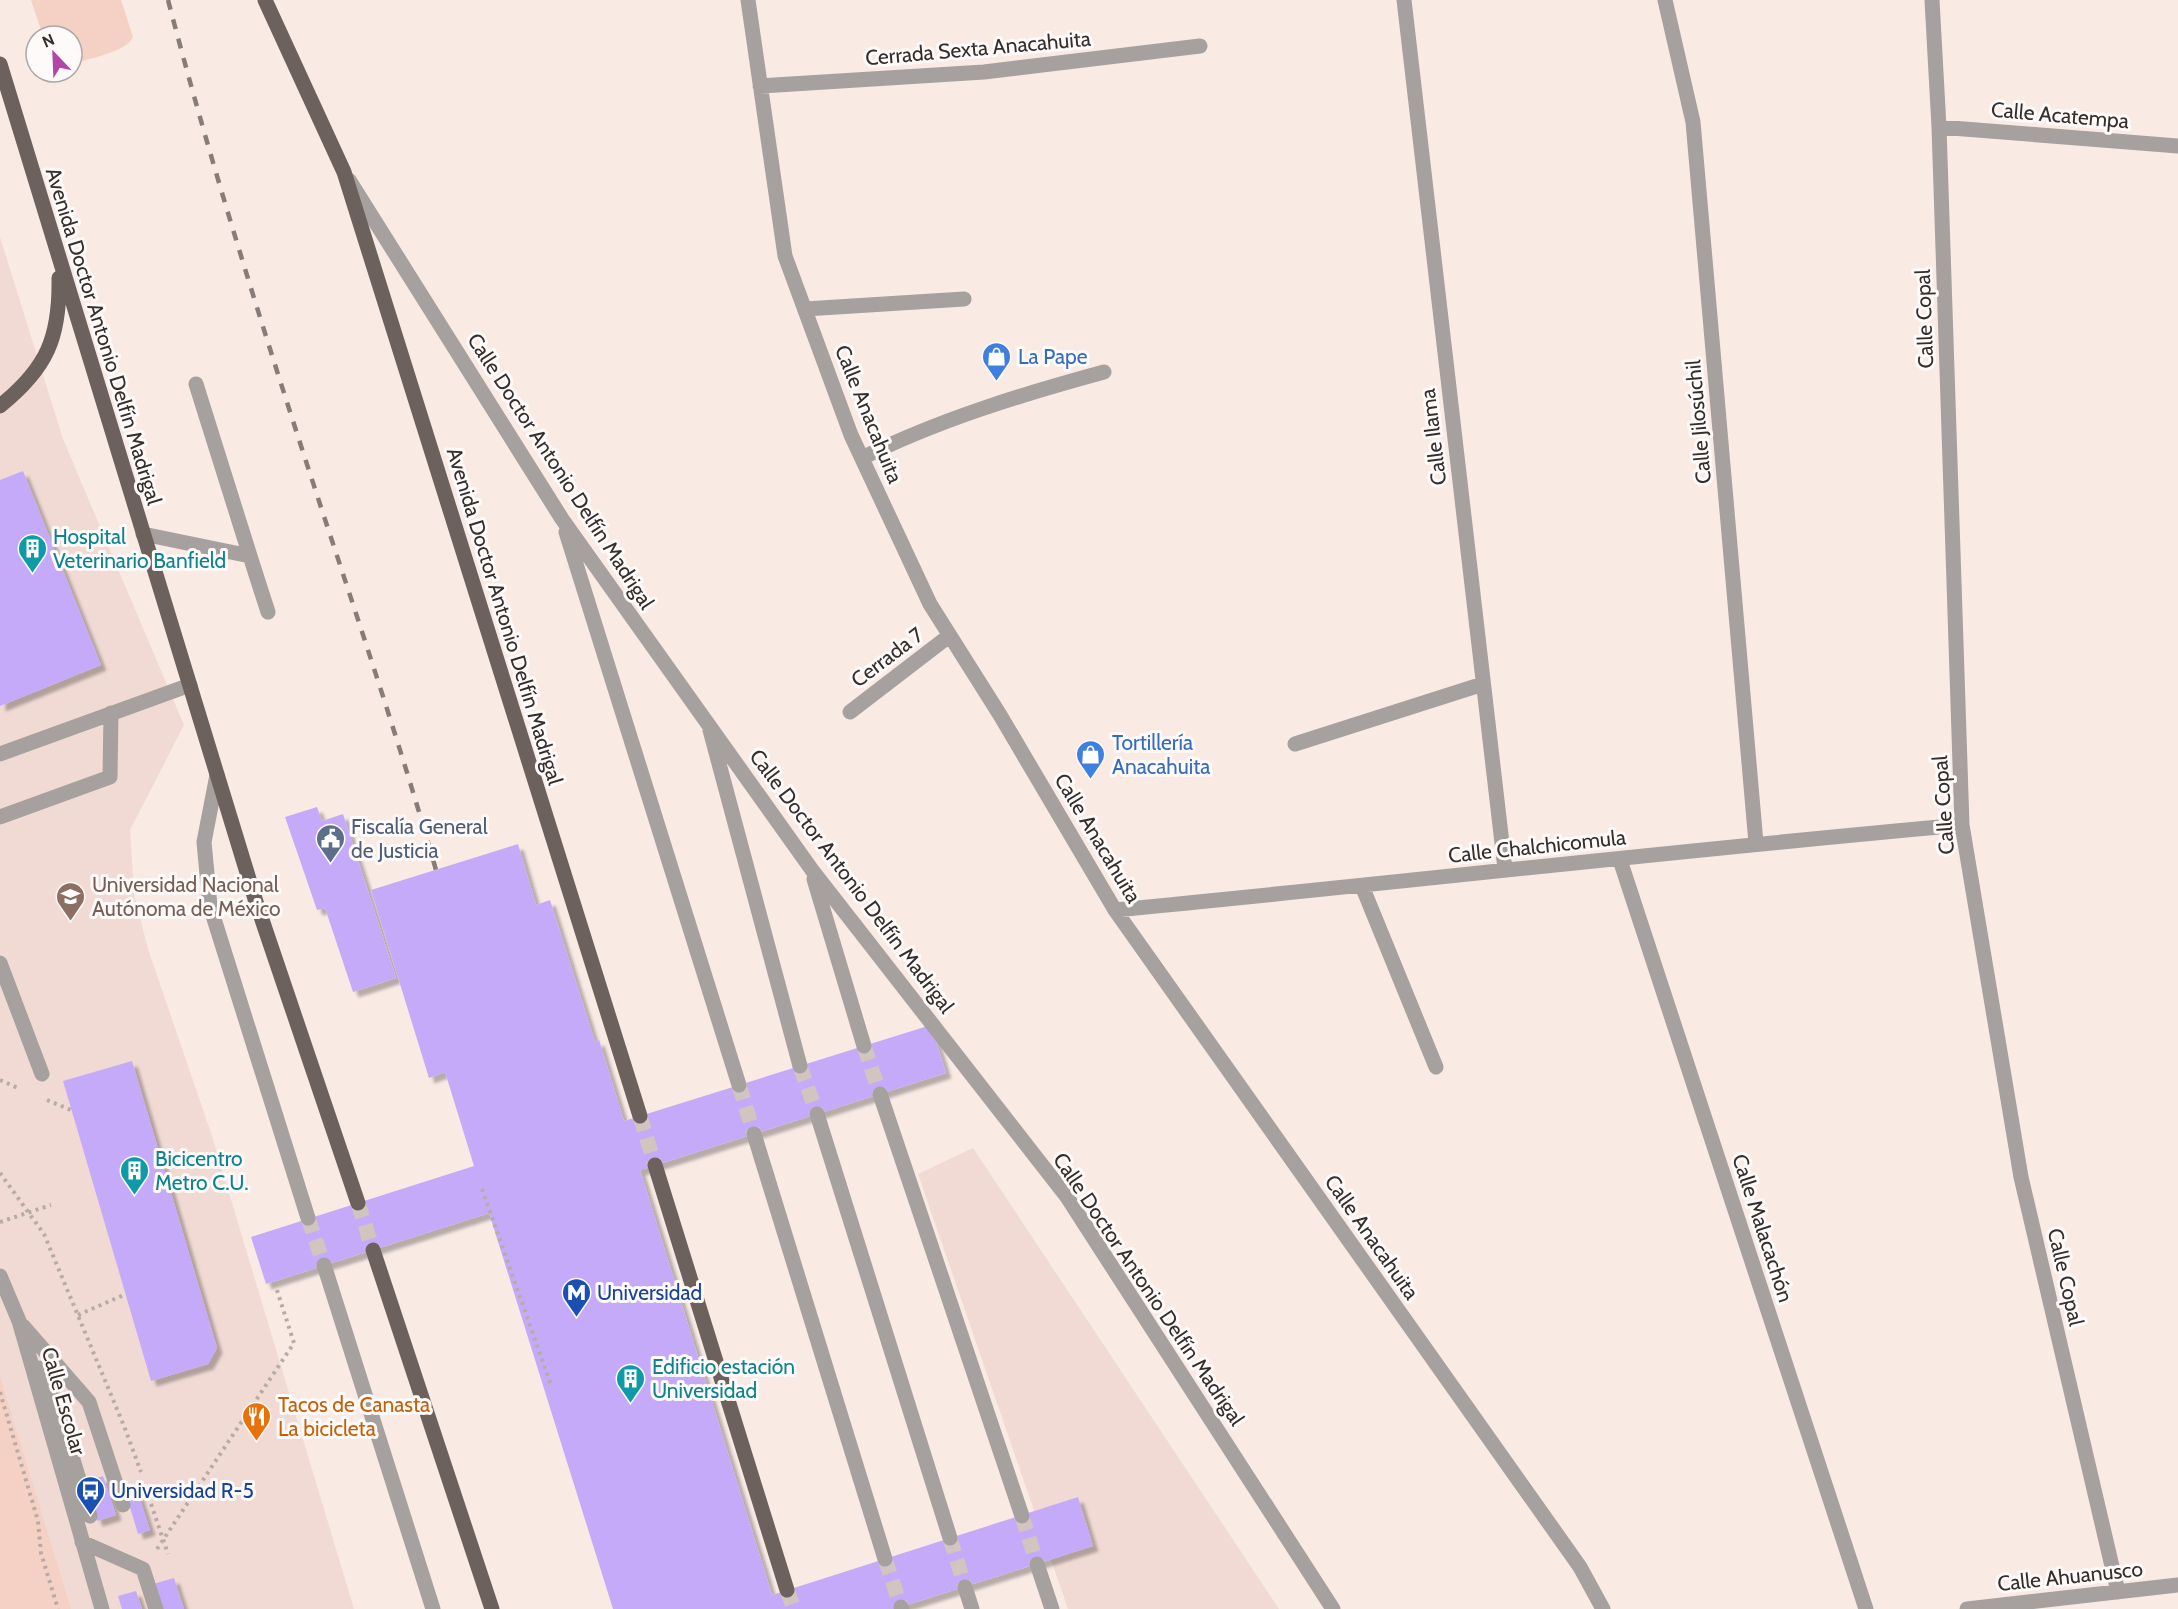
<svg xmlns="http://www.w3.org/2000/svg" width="2178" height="1609" viewBox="0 0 2178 1609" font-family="Cabin,sans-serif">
<defs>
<filter id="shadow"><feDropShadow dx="5.5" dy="5.5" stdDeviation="1.5" flood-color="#0004"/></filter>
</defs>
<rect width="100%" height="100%" fill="#f9eae4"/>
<path fill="#f1dad3" d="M0,237L63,439L184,725L130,830L134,894L148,949L211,1133L354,1609H0Z
M973,1148L1279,1609H1068L918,1174Z"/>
<path fill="#f4d1c4" d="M31,0H121L133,37C127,52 87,59 72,64V36H43Z
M0,1377L70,1606L71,1609H0Z"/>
<path fill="#c6aafa" filter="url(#shadow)" d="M23,471L101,665L0,706V480Z
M317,807L322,821L343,814L396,978L353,992L325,908L317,910L285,817Z
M518,844L536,905L550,900L595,1042L599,1040L624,1121L931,1025L946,1073L640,1170L772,1595L1078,1497L1093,1546L894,1609H613L489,1213L266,1284L251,1237L474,1166L445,1072L429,1078L371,890Z
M132,1061L217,1348L208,1364L151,1381L63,1081Z
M103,1476L116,1515L97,1521L85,1482Z
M138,1493L150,1530L138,1534L127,1497Z
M174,1578L184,1609H161L153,1584Z
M136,1591L142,1609H122L118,1596Z"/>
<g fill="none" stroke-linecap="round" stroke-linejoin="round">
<path stroke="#d2c4bf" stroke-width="15" stroke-dasharray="15 8" stroke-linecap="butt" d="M864,1046L880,1094
M800,1066L817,1114
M739,1085L754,1134
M308,1218L324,1265
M1022,1516L1037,1564
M950,1538L965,1587
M885,1559L901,1607"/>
<path stroke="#d2c4bf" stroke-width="15" stroke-dasharray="15 8" stroke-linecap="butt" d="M640,1116L655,1165
M358,1203L373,1250
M787,1590L794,1609"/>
<path stroke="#b7aba6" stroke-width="4" stroke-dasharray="3 4.5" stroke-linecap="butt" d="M0,1080L18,1088
M47,1100L71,1110
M482,1189L551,1385
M0,1222L51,1205
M78,1315L126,1294
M0,1392L38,1521L41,1553L58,1609
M151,1504L168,1554
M157,1549L294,1343L274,1281"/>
<path stroke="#a6a09e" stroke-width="15" d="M748,0L785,256L851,435L930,604L1000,715L1115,910L1580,1567L1603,1609
M1404,0L1505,869
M1665,0L1693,122L1756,843
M1932,0L1939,127L1962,825L2021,1177L2118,1592
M760,86L984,72L1200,46
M1939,127L2178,146
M349,180L562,519L812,870L1067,1197L1333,1609
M805,309L964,299
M196,384L250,556
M862,458C938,420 1023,394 1104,372
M566,532L739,1085
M143,534L250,556L268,612
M850,712L949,636
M710,730L800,1066
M1295,744L1483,684
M0,754L190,685
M217,775L204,842L210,906L308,1218
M0,817L110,777L111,713
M1620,860L1866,1609
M814,879L864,1046
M1362,886L1436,1067
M1115,910C1398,883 1679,850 1962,825
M0,963L42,1074
M880,1094L1022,1516
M817,1114L950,1538
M754,1134L885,1559
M324,1265L433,1609
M0,1276L19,1321L102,1609
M23,1326L89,1402L123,1505
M40,1368L55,1400L90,1516
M82,1542L143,1569L156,1609
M1037,1564L1052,1609
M965,1587L972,1609
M901,1607L902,1609
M1967,1609L2178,1585"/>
<path stroke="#6c615d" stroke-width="15" d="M265,0L344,172L640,1116
M0,64L256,902L358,1203
M0,406C47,368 60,338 59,278
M655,1165L787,1590
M373,1250L492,1609"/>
<path stroke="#867c78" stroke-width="4.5" stroke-dasharray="10 10" stroke-linecap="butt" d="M168,0C205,142 248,281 293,421C341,571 393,719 436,870"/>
<path stroke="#b7aba6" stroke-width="4" stroke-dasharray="3 4.5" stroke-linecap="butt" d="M0,1173L44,1234L124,1426L141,1472"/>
</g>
<defs>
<symbol id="shop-pin" viewBox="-11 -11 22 30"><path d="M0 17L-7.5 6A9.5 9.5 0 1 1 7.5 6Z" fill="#3f7fe0" stroke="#fdfaf9"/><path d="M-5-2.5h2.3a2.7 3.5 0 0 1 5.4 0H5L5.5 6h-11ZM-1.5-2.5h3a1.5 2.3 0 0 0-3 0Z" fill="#fff"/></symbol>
<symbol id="building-pin" viewBox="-11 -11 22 30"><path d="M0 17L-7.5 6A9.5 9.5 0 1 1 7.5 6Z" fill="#0f9aa8" stroke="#fdfaf9"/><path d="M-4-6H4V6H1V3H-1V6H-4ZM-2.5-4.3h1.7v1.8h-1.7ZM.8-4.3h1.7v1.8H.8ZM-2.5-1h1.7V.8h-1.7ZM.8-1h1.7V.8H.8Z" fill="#fff"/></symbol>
<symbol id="civic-pin" viewBox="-11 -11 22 30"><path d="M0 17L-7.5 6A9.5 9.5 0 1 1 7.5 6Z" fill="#5c6f8a" stroke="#fdfaf9"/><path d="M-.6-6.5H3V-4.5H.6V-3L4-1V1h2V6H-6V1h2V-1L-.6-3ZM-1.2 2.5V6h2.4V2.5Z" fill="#fff"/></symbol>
<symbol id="university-pin" viewBox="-11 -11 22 30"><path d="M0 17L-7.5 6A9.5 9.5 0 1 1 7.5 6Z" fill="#8d6e63" stroke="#fdfaf9"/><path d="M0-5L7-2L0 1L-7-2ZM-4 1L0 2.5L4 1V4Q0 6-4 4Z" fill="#fff"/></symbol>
<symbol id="metro-pin" viewBox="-11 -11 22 30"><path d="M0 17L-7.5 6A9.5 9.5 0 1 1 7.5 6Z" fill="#1a4fb4" stroke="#fdfaf9"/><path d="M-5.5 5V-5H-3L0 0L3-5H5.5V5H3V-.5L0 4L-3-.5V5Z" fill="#fff"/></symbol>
<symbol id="restaurant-pin" viewBox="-11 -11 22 30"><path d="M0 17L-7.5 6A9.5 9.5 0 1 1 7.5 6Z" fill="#e8710a" stroke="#fdfaf9"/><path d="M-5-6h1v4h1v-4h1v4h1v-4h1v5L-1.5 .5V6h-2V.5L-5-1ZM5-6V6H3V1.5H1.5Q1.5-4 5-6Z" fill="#fff"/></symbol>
<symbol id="bus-pin" viewBox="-11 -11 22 30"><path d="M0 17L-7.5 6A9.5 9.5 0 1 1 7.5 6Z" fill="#1a4fb4" stroke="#fdfaf9"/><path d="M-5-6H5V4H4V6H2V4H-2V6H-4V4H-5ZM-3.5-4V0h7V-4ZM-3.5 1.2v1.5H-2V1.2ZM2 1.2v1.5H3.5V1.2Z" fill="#fff"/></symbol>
</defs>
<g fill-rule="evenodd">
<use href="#shop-pin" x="980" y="340" width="33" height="45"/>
<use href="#building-pin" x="16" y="532" width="33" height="45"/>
<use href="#shop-pin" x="1074" y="738" width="33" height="45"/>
<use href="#civic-pin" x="314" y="822" width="33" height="45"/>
<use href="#university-pin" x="54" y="880" width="33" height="45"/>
<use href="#building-pin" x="118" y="1154" width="33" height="45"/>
<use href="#metro-pin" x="560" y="1276" width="33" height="45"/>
<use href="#building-pin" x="614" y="1362" width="33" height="45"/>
<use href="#restaurant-pin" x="240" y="1400" width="33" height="45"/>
<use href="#bus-pin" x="74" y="1474" width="33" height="45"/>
</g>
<g text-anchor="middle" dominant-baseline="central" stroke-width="6" stroke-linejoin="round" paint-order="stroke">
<g font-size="21" fill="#342e2c" stroke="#fdfaf9">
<text transform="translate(978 48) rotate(-5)">Cerrada Sexta Anacahuita</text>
<text transform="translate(2060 115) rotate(5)">Calle Acatempa</text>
<text transform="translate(1924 319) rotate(-92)">Calle Copal</text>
<text transform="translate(104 336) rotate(73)">Avenida Doctor Antonio Delfín Madrigal</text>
<text transform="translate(869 414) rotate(68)">Calle Anacahuita</text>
<text transform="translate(1698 422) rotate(-95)">Calle Jilosúchil</text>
<text transform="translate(1433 437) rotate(-97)">Calle Ilama</text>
<text transform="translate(561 471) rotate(57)">Calle Doctor Antonio Delfín Madrigal</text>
<text transform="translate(505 616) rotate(73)">Avenida Doctor Antonio Delfín Madrigal</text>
<text transform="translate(887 657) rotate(-37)">Cerrada 7</text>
<text transform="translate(1943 805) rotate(-94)">Calle Copal</text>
<text transform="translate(1098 838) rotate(59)">Calle Anacahuita</text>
<text transform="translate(1537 846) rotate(-6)">Calle Chalchicomula</text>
<text transform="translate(852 881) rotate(53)">Calle Doctor Antonio Delfín Madrigal</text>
<text transform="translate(1763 1228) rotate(72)">Calle Malacachón</text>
<text transform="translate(1372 1237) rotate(55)">Calle Anacahuita</text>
<text transform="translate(2066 1277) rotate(77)">Calle Copal</text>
<text transform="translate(1149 1289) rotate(56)">Calle Doctor Antonio Delfín Madrigal</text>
<text transform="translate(64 1401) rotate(74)">Calle Escolar</text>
<text transform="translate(2070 1576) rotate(-6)">Calle Ahuanusco</text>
</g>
<g font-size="21" fill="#366cbe" stroke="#fdfaf9" text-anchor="start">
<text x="1018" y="356">La Pape</text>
<text x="1112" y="742">Tortillería<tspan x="1112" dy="24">Anacahuita</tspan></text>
</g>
<g font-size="21" fill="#0d838f" stroke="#fdfaf9" text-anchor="start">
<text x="53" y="536">Hospital<tspan x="53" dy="24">Veterinario Banfield</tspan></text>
<text x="155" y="1158">Bicicentro<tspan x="155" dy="24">Metro C.U.</tspan></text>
<text x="652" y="1366">Edificio estación<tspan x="652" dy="24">Universidad</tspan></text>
</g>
<g font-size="21" fill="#4e5e75" stroke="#fdfaf9" text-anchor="start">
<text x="351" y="826">Fiscalía General<tspan x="351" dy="24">de Justicia</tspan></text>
</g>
<g font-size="21" fill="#785e54" stroke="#fdfaf9" text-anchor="start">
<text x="92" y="884">Universidad Nacional<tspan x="92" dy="24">Autónoma de México</tspan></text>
</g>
<g font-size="21" fill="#164399" stroke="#fdfaf9" text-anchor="start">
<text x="597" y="1292">Universidad</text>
<text x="111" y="1490">Universidad R-5</text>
</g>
<g font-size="21" fill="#c56008" stroke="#fdfaf9" text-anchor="start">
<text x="278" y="1404">Tacos de Canasta<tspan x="278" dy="24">La bicicleta</tspan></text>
</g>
</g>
<g transform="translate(54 54) rotate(337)"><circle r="28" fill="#fdfaf9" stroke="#ada8a7" stroke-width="1.5"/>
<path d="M0-4.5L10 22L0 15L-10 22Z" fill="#b047a8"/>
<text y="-9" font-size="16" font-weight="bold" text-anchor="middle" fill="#342e2c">N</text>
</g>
</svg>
